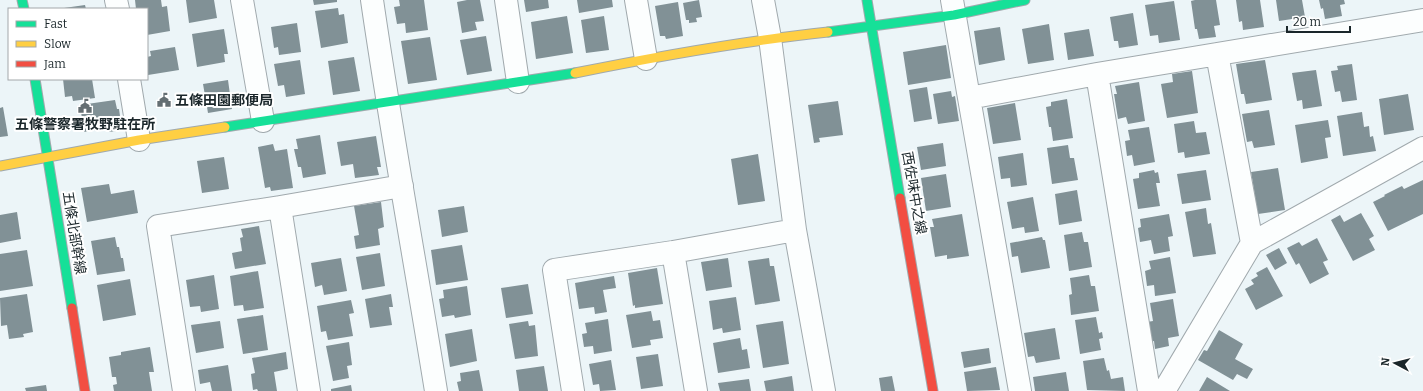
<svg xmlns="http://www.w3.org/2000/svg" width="1423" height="391" viewBox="0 0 1423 391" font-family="Bitter,'Noto Sans JP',serif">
<rect width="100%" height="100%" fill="#ecf5f8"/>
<path fill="#819196" d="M135,0H161L162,7L167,6L170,31L147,35V9H136Z
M186,0H214L217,18L189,23Z
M313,0H337V2L314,5Z
M399,0H424L428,30L406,33L405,23L397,24L394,7L400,6Z
M467,0H480L484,21L475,22L477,30L462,33L457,2Z
M524,0H548L549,8L526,12Z
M577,0H612L613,7L579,13Z
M699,0L702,17L696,18L697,22L689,23V20H686L683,3Z
M1195,0H1216L1220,25L1214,26L1216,37L1199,39L1197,29H1195L1191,1Z
M1236,0H1260L1264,27L1243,30L1242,21L1239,22Z
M1276,0H1302L1305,17L1279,21Z
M1319,0H1344L1345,4L1340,5L1342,16L1325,19L1323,8L1321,9Z
M1174,1L1180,40L1159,43L1158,35L1150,36L1145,5Z
M678,2L683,36L666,39L665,36H660L655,6Z
M85,5L86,9H64V8Z
M338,8L339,15L344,14L348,43L321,48L315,11Z
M1133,13L1138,45L1119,48L1118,41H1114L1110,17Z
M567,16L573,53L536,59L531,22Z
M604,16L609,50L586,53L581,20Z
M297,23L301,52L279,55L278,47L274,48L271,27Z
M1049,24L1054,60L1028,64L1022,29Z
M1000,27L1005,60L979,65L974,31Z
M224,29L228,54H224L225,62L197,67L192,34Z
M1089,29L1094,56L1068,60L1064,33Z
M486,36L492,71L467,75L460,40Z
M430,37L437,80L408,84L401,41Z
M946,45L951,78L908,85L903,52Z
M175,47L179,70L148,75L147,57L151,56L150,51Z
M354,57L360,91L333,95L328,61Z
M300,60L305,94L286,97L284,85L278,86L274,64Z
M1265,60L1272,100L1246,104L1244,94H1241L1236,64Z
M1352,64L1357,100L1342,102L1340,91L1335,92L1331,71L1338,70L1337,66Z
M1316,70L1322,106L1303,109L1302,100L1297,101L1292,73Z
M1192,71L1198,113L1167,118L1161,84L1173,82L1172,74Z
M63,79H92L95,98L73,101L72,96L65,97Z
M228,80L232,109L208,113L203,84Z
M1139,82L1145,121L1128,124L1126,117L1118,119L1114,94H1117L1115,86Z
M927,87L932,119L914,122L909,90Z
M951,91L952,97L955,96L959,121L938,124L933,94Z
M1408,94L1414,130L1384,135L1379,99Z
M1067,99L1073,138L1053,141L1051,127H1049L1046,107L1051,106V102Z
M115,100L117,109H119L122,130L109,132L108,124L95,126L96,130L84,132L80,105Z
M838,101L843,135L819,138L820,142L814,143L808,105Z
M1015,103L1021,140L993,144L987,108Z
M3,107L8,136L0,137V108Z
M1269,110L1275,145L1254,148L1252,141L1247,142L1242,114Z
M1362,112L1364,127L1369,126L1370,137L1373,136L1376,151L1343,156L1337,116Z
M1328,120L1331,137L1325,138L1328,158L1301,163L1295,125Z
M1194,121L1196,133L1206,132L1210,154L1185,158L1184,152L1178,153L1174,124Z
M1149,127L1155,162L1134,166L1132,155L1127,156L1125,141L1130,140L1128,130Z
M320,135L326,174L303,178L301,167H298L294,149H298L296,139Z
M376,136L381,167H377L379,175L355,178L353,164L341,166L337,142Z
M943,143L946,166L921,170L917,147Z
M273,144L275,151L287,149L293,188L271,191L270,187L265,188L258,147Z
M1068,145L1070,158H1074L1078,180L1052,184L1047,148Z
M1023,153L1027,185L1011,187L1010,178L1001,179L998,157Z
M758,154L765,201L738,205L731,159Z
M224,157L229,189L202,193L197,161Z
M1278,168L1285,210L1258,214L1251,172Z
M1154,170L1155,173L1158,172L1160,183H1156L1160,206L1138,209L1133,179L1139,178V173Z
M1206,170L1211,200L1182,204L1177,174Z
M946,174L951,207L926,211L921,178Z
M1423,180V214L1388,231L1373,202L1385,196L1384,195L1402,186L1404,189Z
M109,184L111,194L134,190L138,213L87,222L81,188Z
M1077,190L1082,221L1059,225L1055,194Z
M1033,197L1039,231L1025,233L1024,227L1012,229L1007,202Z
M381,202L384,227L378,229L380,245L356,249L354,236L359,235L354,206Z
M464,206L468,232L442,237L438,210Z
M1206,208L1208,224L1211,223L1216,254L1193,257L1185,212Z
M17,212L21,239L0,243V215Z
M1361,213L1374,236L1369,239L1375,250L1353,261L1331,220L1340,215L1344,222Z
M962,214L969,256L947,259V255L935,257L930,227H934L932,219Z
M1169,214L1173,236L1168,237L1170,251L1154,254L1151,240L1140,242L1138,228L1141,227L1140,219Z
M259,226L266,264L235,269L232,253L242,251L240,238L243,237L241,229Z
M1082,232L1084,242H1088L1092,267L1069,271L1064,235Z
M115,237L117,247H119L121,258H123L125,271L97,275L91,241Z
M1042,237L1043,240H1045L1050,268L1021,273L1018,256L1012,257L1010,243Z
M1317,238L1328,260L1323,262L1329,274L1310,284L1299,263L1296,265L1287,248L1299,242L1302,246Z
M462,245L468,280L436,285L431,250Z
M1279,248L1287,263L1275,270L1266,255Z
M27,250L33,286L0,291V254Z
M380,253L385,286L362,290L356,257Z
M1170,257L1176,293L1155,296L1154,285L1147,286L1145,271L1151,269L1149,261Z
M341,258L347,291L324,295L322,285L315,287L311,263Z
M728,258L732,287L706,291L701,262Z
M769,258L770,266H774L780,301L755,305L748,261Z
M1267,267L1283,296L1256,310L1245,289L1254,284L1251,280L1258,276L1256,273Z
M657,268L663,304L635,308V305L633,306L628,273Z
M258,271L264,308L244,311L243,305L234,306L230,276Z
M214,275L219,309L201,312L200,306L190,307L186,280Z
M1089,275L1091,286H1095L1099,311L1071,315L1069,295L1072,294L1070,278Z
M614,276L616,288L603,290L607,312L595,314L594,307L579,309L575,283Z
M130,279L136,315L103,321L97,285Z
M528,284L533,314L506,318L501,288Z
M467,286L471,315L455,318L454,315L442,317L439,299L444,298L443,290Z
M27,294L33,332L23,334L24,337L9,339L7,325L1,326L0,298Z
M391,294L393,307H389L392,325L370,328L365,299Z
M736,297L741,330L723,333L722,328L713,330L709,301Z
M1173,299L1179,336L1168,338L1169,346L1155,349L1154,341L1150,342L1147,322L1153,321L1150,303Z
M351,300L354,313L349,314L353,336L328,340L326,331L321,332L317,306Z
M651,311L653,321L660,320L663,338L650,340L651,345L632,348L626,315Z
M263,315L268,350L243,354L237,319Z
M1096,317L1099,333L1102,332L1103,338L1099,339L1101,350L1080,354L1075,320Z
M608,319L612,351L594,354L593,346L584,347L582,334L587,333L585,323Z
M220,321L224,348L196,353L191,325Z
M528,321L529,326L535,325L538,356L515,359L509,324Z
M783,321L789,364L763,368L756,325Z
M1055,328L1060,359L1036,363L1034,356L1028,357L1024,333Z
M472,329L477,361L450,367L445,334Z
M1219,330L1243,344L1235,359L1253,369L1247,379L1237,374L1233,380L1198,360L1204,350L1207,351Z
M740,338L742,350L747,349L750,368L718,373L713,343Z
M349,342L352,365L347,366L349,378L333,381L326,346Z
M150,347L154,372H149L152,391H114L113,385L117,384L116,377H112L109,357L121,355V352Z
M989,348L991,363L964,368L961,352Z
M286,352L288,369L274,372L277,391H258L257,389L253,390L251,374L255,373L252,358Z
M658,354L663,386L641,389L636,357Z
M1104,358L1107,371L1109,370L1111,379L1123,377L1125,391L1087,390L1083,361Z
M611,360L616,390L600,391L599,384L593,385L589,364Z
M228,365L232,391H212L210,382L200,384L198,370Z
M544,366L548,391H519L516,370Z
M996,367L1000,390L967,391L964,372Z
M479,370L483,391H459L457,382L461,381L460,373Z
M1066,372L1069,391H1035L1033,377Z
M792,376L794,391H766L764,381Z
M892,376L895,391H881L879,378Z
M1207,377L1230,391H1199Z
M749,379L751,391H720L718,383Z
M46,385L47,391H26L25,388Z
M351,385L352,391H331V389Z"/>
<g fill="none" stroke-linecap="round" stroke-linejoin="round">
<defs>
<path id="street" d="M116,0L118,9
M242,0L263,121
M372,0C391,131 415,261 436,391
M506,0L518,82
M636,0L646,59
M763,0L770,38L795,230L824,391
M952,0L1020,391
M1217,54L1252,243
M1097,74L1149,391
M129,79L139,140
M969,98L1097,74L1423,20
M280,207L309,391
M673,252L696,391
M184,391L158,226L280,207L402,186
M573,391L554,270L673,252L795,230
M1164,391L1252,243L1423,148"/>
<path id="fast" d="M22,0L24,9
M867,0L900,198
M828,32L954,15L1025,0
M35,79L72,308
M225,127L575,73"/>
<path id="slow" d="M575,73C659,56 743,41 828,32
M0,166L139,140L225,127"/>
<path id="jam" d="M900,198L933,391
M72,308L85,391"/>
</defs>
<use href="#street" stroke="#a0a9ad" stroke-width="24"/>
<use href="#fast" stroke="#a0a9ad" stroke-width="11"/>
<use href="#slow" stroke="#a0a9ad" stroke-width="11"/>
<use href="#jam" stroke="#a0a9ad" stroke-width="11"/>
<use href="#street" stroke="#fcfefe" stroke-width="22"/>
<use href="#fast" stroke="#16e098" stroke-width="9"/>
<use href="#slow" stroke="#ffcf43" stroke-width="9"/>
<use href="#jam" stroke="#f24e42" stroke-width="9"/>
</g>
<defs>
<symbol id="civic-bare" viewBox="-9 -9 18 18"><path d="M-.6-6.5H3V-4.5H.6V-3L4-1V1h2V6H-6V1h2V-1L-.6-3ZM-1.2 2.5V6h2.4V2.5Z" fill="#646e72" stroke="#fff" stroke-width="2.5" paint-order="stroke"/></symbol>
</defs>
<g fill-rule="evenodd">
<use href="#civic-bare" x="154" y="90" width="20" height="20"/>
<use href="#civic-bare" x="75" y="96" width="20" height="20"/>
</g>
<g text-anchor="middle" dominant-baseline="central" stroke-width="4" stroke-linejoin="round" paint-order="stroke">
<g font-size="14" font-weight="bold" fill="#1a262a" stroke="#fff" text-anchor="start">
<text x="175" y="100">五條田園郵便局</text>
<text x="85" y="124" text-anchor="middle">五條警察署牧野駐在所</text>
</g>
<g font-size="14" fill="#1a262a" stroke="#fff">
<text transform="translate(914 193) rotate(80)">西佐味中之線</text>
<text transform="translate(74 233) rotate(81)">五條北部幹線</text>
</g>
</g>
<rect x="8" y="8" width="140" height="72" fill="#ffffff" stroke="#a3a8aa"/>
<rect x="16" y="21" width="20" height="6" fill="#16e098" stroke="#a3a8aa"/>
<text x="44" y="28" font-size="12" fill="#1a262a">Fast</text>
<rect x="16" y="41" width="20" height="6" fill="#ffcf43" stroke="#a3a8aa"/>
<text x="44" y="48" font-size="12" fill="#1a262a">Slow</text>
<rect x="16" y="61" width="20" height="6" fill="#f24e42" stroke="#a3a8aa"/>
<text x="44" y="68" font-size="12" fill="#1a262a">Jam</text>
<g transform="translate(1395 363) rotate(277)" stroke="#ffffff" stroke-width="3" paint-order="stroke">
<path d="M0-3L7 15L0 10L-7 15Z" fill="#1a262a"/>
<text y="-6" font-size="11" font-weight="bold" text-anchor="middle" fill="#1a262a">N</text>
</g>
<path d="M1287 26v6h63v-6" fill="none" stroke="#1a262a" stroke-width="2"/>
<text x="1293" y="26" font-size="12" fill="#1a262a" stroke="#ffffff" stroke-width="3" paint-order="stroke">20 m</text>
</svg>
